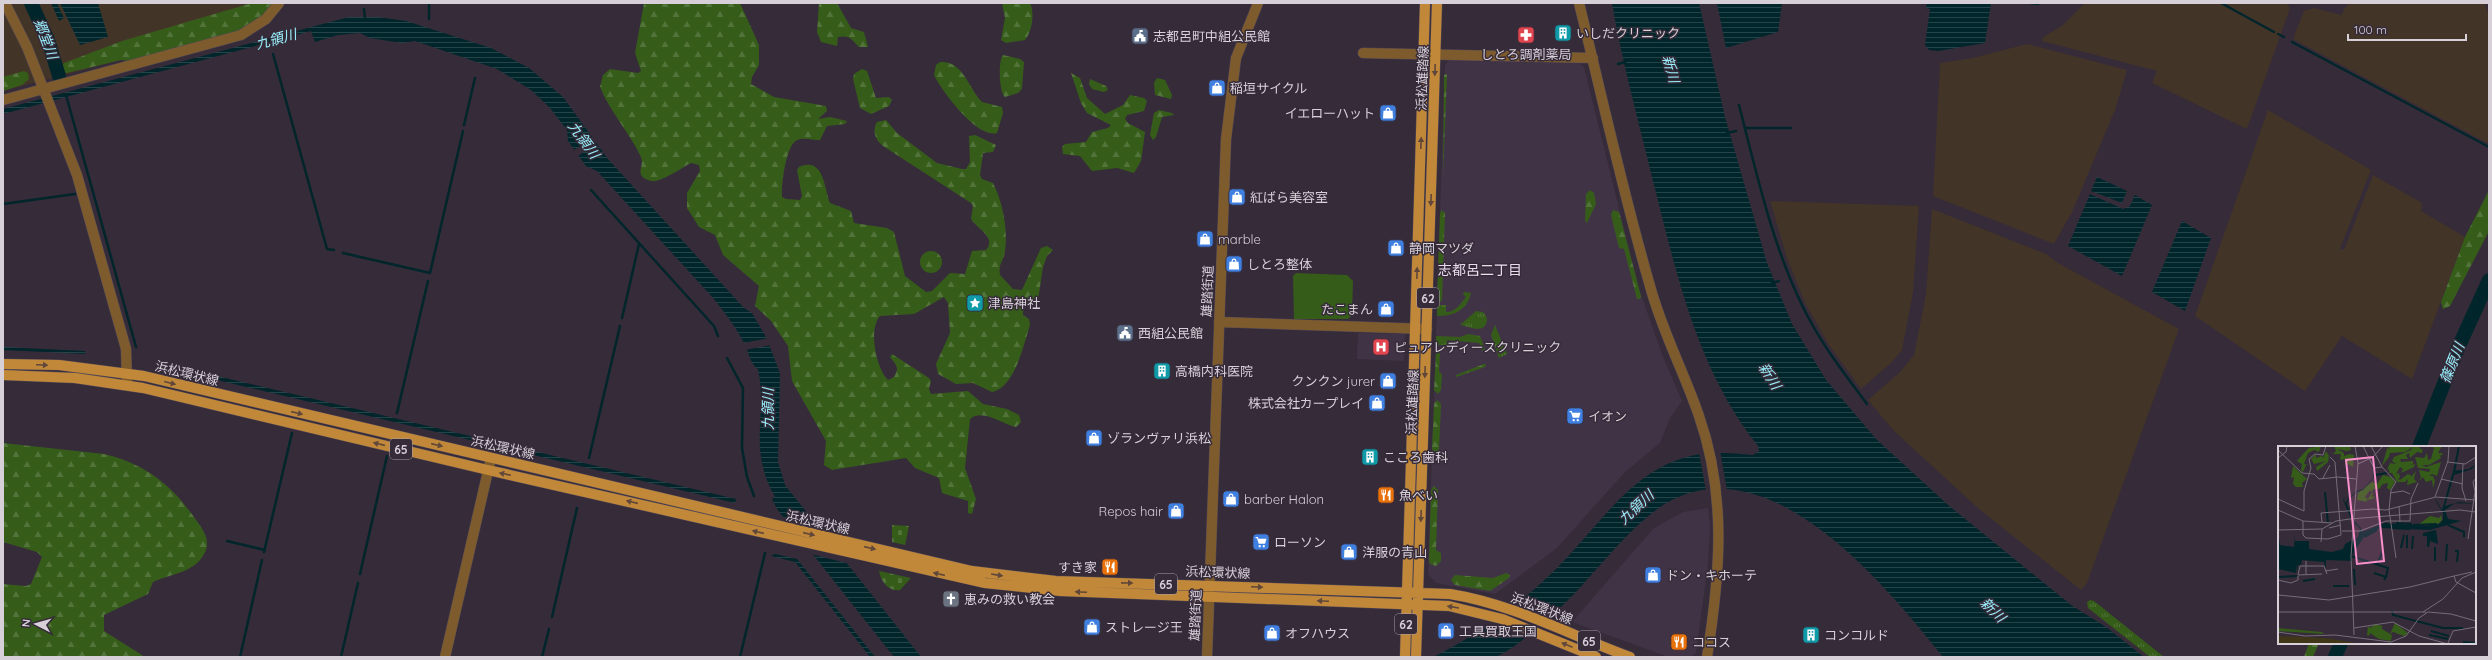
<svg xmlns="http://www.w3.org/2000/svg" width="2492" height="660" viewBox="0 0 2492 660" font-family="Quicksand,'Noto Sans JP',sans-serif">
<defs>
<pattern id="grass-tufts" width="24" height="20" patternUnits="userSpaceOnUse"><rect width="24" height="20" fill="#355d19"/><path d="M3 7l-1-3M5 7V3M7 7l1-3M15 17l-1-3M17 17v-4M19 17l1-3" fill="none" stroke="#52733a"/></pattern>
<pattern id="forest-firs" width="22" height="20" patternUnits="userSpaceOnUse"><rect width="22" height="20" fill="#355d19"/><path d="M5 1l3.5 6h-7zM16 11l3.5 6h-7z" fill="#52733a"/></pattern>
<pattern id="cemetery-stones" width="16" height="16" patternUnits="userSpaceOnUse"><rect width="16" height="16" fill="#355d19"/><path d="M2 7V4a2 2 0 0 1 4 0v3zM10 15v-3a2 2 0 0 1 4 0v3z" fill="#52733a"/></pattern>
<pattern id="water-rules" width="6" height="5" patternUnits="userSpaceOnUse"><rect width="6" height="5" fill="#00262b"/><path d="M0 2.5h6" fill="none" stroke="#244449"/></pattern>
</defs>
<rect width="100%" height="100%" fill="#362b39"/>
<path fill="#413346" d="M1450,59L1579,63L1584,67L1639,289L1663,357L1682,401L1670,418L1660,443L1625,472L1557,548L1495,594L1436,583L1428,574L1445,65Z
M1358,333L1405,334L1404,361L1357,359Z
M1708,508L1710,526L1708,564L1696,653L1690,657L1666,656L1572,622L1654,528L1683,512Z"/>
<path fill="#433428" d="M3,3H275L130,61L121,60L3,91Z
M2085,3H2287L2290,8L2247,129L2152,83L2157,71L2042,41V38L2063,25Z
M2348,3H2485L2489,16V144L2293,39L2304,11L2314,8L2341,15Z
M2027,44L2127,70L2115,110L2072,212L2054,244L1933,196L1940,63L1973,58Z
M2268,110L2371,170L2340,249L2344,250L2373,175L2422,203L2421,211L2465,237L2412,379L2342,336L2305,391L2195,316Z
M1770,201L1919,206L1913,292L1902,350L1891,363L1861,389L1829,345L1805,303L1787,258Z
M1932,209L2046,254L2058,263L2179,329L2087,583L2081,590L1979,509L1893,430L1868,400L1900,372L1914,355L1926,294Z"/>
<path fill="url(#grass-tufts)" d="M1464,292L1471,293C1467,311 1453,316 1437,316V305H1446V312C1456,312 1460,304 1466,297L1463,294Z
M1476,311L1483,312C1486,315 1487,317 1487,321C1484,335 1468,326 1460,325Z
M1495,325L1507,354L1499,358L1491,335Z
M1468,334L1480,336L1485,349L1482,351L1479,343L1447,340V345H1436V336L1460,337Z
M2090,600L2094,601L2164,657H2150L2088,608L2087,602Z"/>
<path fill="url(#forest-firs)" d="M252,3H275L263,17L240,31L130,61L121,60L67,73L61,72L60,69L64,63L122,41Z
M644,3H740L759,45V65L752,77L751,84L774,97L826,106L827,111L818,119L830,117L847,121L845,124L827,126L820,140C813,140 804,137 797,140C786,145 781,185 782,197L786,199L800,200L802,196L797,170L799,167C824,156 824,188 830,203L851,211L854,223L887,228L894,232L905,276L926,292L932,291L950,273L965,274L972,251L986,250C997,237 977,229 971,219L973,206L971,203L883,146C875,139 872,131 877,122L886,120L897,133L937,163L962,169H966L970,162L969,136L975,135L996,145L993,152L983,153L980,175L982,179L993,183C1003,203 1008,229 1005,251C1004,261 998,263 1000,275L1013,289L1022,290L1041,248L1047,246L1053,250L1047,256L1043,267L1038,300C1031,305 1023,304 1023,315L1029,319L1030,325C1024,343 1015,388 992,392L973,383L956,384L938,374L936,364L950,333L948,303L944,297L914,314L880,316C868,329 876,368 888,380L894,377C900,367 896,365 890,357L892,354L929,378L931,381L929,389L931,394L968,391L983,404L1007,409L1019,415L1021,422L1016,427C1003,425 983,408 970,419L965,468L976,499L972,514L968,513V501L942,493L939,478L915,468L906,458L832,470L824,465L826,441L792,381L788,346L771,321L755,306L759,286L723,255L715,235L699,227L687,208V193L700,171L699,165L691,163C683,167 660,183 652,181C632,176 645,168 641,157C630,133 610,112 600,87L603,75L610,69L638,73L641,71L635,53Z
M819,3H837L851,28L864,32L868,47H859C851,39 850,35 838,37L837,46L821,42L817,32Z
M1002,3H1030C1035,13 1032,32 1025,40L1006,43L1001,40L1005,18Z
M1003,55L1020,59L1024,62L1022,89L1018,93L1005,97C999,93 998,60 1003,55Z
M940,62C963,60 969,89 982,102L1002,107L1003,113L997,133C977,139 942,91 934,75L936,65Z
M862,69L867,71L876,98L889,97L892,100L889,106L871,114L860,108L853,79L854,74Z
M24,71L28,73L29,79L22,85L3,91V77Z
M1071,73L1080,78L1087,98L1105,114L1123,105L1130,95L1144,98L1147,101L1144,111L1127,115L1125,119L1128,123L1145,132L1141,161L1134,173L1117,168L1092,171L1080,156L1063,154L1062,147L1065,144L1086,142L1092,132L1108,128L1111,125L1087,113L1081,103Z
M1446,74L1447,75L1443,178L1444,75Z
M1157,78L1165,80L1172,95L1171,99L1155,95L1154,83Z
M1090,79L1106,86L1108,90L1104,92L1092,89L1089,84Z
M1159,110L1172,113L1174,115L1162,117L1156,137L1153,140L1150,135L1154,113Z
M1590,190L1594,193L1596,204L1587,223L1585,221L1586,194Z
M2489,190V231L2450,306L2443,309L2441,302L2465,237Z
M1442,210L1445,213L1442,300L1440,302L1437,300L1440,213Z
M1613,210L1619,212L1641,296L1640,299H1637L1624,249L1619,248L1611,215Z
M920 262a11 11 0 1 1 22 0a11 11 0 1 1-22 0Z
M1438,350L1440,352L1439,372L1442,374L1441,390L1438,394L1434,390L1436,352Z
M1484,364H1486L1485,367L1456,377V375Z
M1437,400L1441,404L1439,450L1435,453L1432,449L1434,404Z
M3,443L104,454C146,464 172,485 196,520C202,528 210,539 206,550C197,573 172,573 153,582L148,594L104,615V631L145,657H3V584L26,586L31,584L42,557L37,552L3,542Z
M1434,486L1438,490L1436,550L1441,553V561L1436,566L1430,564L1429,561L1431,490Z
M1506,573L1510,575L1509,578L1490,591L1455,585L1451,580L1455,575L1493,578Z
M2309,643H2319L2313,657H2304Z"/>
<path fill="url(#cemetery-stones)" d="M892,525L909,526L905,545L892,542Z
M879,571L911,578L900,590C888,592 881,581 879,571Z"/>
<path fill="#355d19" d="M1296,273L1347,275L1353,281L1352,315L1348,319H1294L1293,276Z"/>
<path fill="url(#water-rules)" d="M51,3H57L64,18L59,21Z
M60,3H98L108,37L80,45Z
M1612,3H1699L1725,117L1767,263L1792,324L1826,380L1876,439L1948,505L2071,605L2106,627L2144,657H1943C1886,586 1773,447 1670,501C1638,518 1602,564 1576,592C1563,606 1511,654 1494,657C1475,660 1452,657 1433,657C1478,635 1522,603 1558,567C1604,521 1637,460 1708,453C1724,452 1738,454 1753,455L1759,451L1758,446C1696,368 1676,271 1652,177C1638,119 1622,62 1612,3Z
M1717,3H1782L1778,32L1726,48Z
M1927,3H1991L1985,43L1938,51L1929,50L1925,45L1930,9L1926,8Z
M349,17H377L406,21L491,48L529,68L563,97L608,159L744,308L752,313L766,337L780,373L778,462L785,485L921,657H894L777,509L772,499L775,497C747,447 768,418 758,369C751,365 749,354 746,347C738,330 726,314 714,299L597,171L586,166L568,141L567,130L550,108L531,90L497,69L415,41L402,43L370,38L360,33L338,35L315,42L311,31L3,114V109Z
M2097,177L2127,191L2122,203L2091,191Z
M2090,194L2123,209L2130,206L2135,195L2152,205L2122,276L2068,246Z
M2182,221L2211,238L2185,311L2152,292Z
M3,347L85,351V354L3,350Z
M162,363L736,499L735,503L162,367Z
M775,554L797,559L875,657H870L795,562L771,556Z"/>
<path fill="#362b39" d="M593,136L597,142L577,157L573,151Z
M769,338L772,345L745,350L742,343Z
M1720,451L1727,490L1706,491L1699,453Z
M780,516L820,526L850,564L810,554Z
M1516,601L1537,608L1555,616L1526,639L1484,624Z"/>
<g fill="none" stroke-linecap="round" stroke-linejoin="round">
<path stroke="#00262b" stroke-width="2.5" d="M2030,3L2038,4
M2221,3L2274,32
M364,9L365,19
M429,19V3
M2278,34L2284,37
M2292,42L2489,147
M273,54L327,249L334,250
M1618,64L1625,62
M66,95L136,347
M1739,105C1756,171 1772,244 1802,305C1819,341 1843,372 1867,404
M464,125L475,78
M1745,128H1791
M1727,133L1736,131
M591,190L714,326L718,336
M3,204L75,194
M343,253L430,273
M430,273L463,131
M1772,283L1779,281
M622,318L639,244
M727,358L743,388L742,448L747,477L754,496
M397,413L428,281
M589,458L620,326
M227,541L265,550
M264,552L292,433
M360,574L387,456
M552,617L577,508
M240,657L262,560
M341,657L358,583
M542,657L549,629
M740,657L765,553"/>
<path stroke="#00262b" stroke-width="14" d="M31,3L48,40L59,76
M2419,447L2458,348L2489,280
M2335,657L2341,643"/>
<defs>
<path id="minor" d="M5,3L27,47L77,175L126,349L127,383
M1579,3C1602,97 1623,193 1650,286C1662,331 1684,372 1699,416C1727,496 1720,575 1707,657
M1363,53L1593,58
M3,100L241,35L266,19L279,3
M1219,322L1427,329
M445,657L491,458
M1207,657L1226,139L1236,58L1258,3"/>
<path id="major" d="M3,364L59,365L144,376L972,571L1056,581L1450,594C1513,604 1570,635 1630,657
M3,375L75,378L143,388L488,470L985,583L1060,591L1449,606L1502,619L1596,657
M1405,657L1425,3
M1416,657L1437,3"/>
</defs>
<use href="#minor" stroke="#534956" stroke-width="11"/>
<use href="#major" stroke="#534956" stroke-width="11"/>
<use href="#minor" stroke="#7e5b2d" stroke-width="10"/>
<use href="#major" stroke="#c18839" stroke-width="10"/>
</g>
<defs><path id="oneway-solid" d="M-6-.8H1V-3.2L6.5 0L1 3.2V.8H-6Z"/></defs>
<g fill="#604739">
<use href="#oneway-solid" transform="translate(1435 70) rotate(92)"/>
<use href="#oneway-solid" transform="translate(1421 143) rotate(-88)"/>
<use href="#oneway-solid" transform="translate(1431 200) rotate(92)"/>
<use href="#oneway-solid" transform="translate(1417 273) rotate(-89)"/>
<use href="#oneway-solid" transform="translate(42 365) rotate(3)"/>
<use href="#oneway-solid" transform="translate(1425 372) rotate(92)"/>
<use href="#oneway-solid" transform="translate(170 383) rotate(14)"/>
<use href="#oneway-solid" transform="translate(297 413) rotate(13)"/>
<use href="#oneway-solid" transform="translate(379 444) rotate(-167)"/>
<use href="#oneway-solid" transform="translate(437 445) rotate(13)"/>
<use href="#oneway-solid" transform="translate(505 474) rotate(-168)"/>
<use href="#oneway-solid" transform="translate(632 502) rotate(-167)"/>
<use href="#oneway-solid" transform="translate(1421 516) rotate(92)"/>
<use href="#oneway-solid" transform="translate(758 532) rotate(-167)"/>
<use href="#oneway-solid" transform="translate(809 534) rotate(13)"/>
<use href="#oneway-solid" transform="translate(870 548) rotate(13)"/>
<use href="#oneway-solid" transform="translate(939 574) rotate(-167)"/>
<use href="#oneway-solid" transform="translate(997 575) rotate(9)"/>
<use href="#oneway-solid" transform="translate(1127 583) rotate(1)"/>
<use href="#oneway-solid" transform="translate(1257 587) rotate(2)"/>
<use href="#oneway-solid" transform="translate(1081 592) rotate(-178)"/>
<use href="#oneway-solid" transform="translate(1323 601) rotate(-178)"/>
<use href="#oneway-solid" transform="translate(1453 607) rotate(-171)"/>
<use href="#oneway-solid" transform="translate(1567 645) rotate(-157)"/>
</g>
<defs>
<symbol id="building-square" viewBox="-11 -11 22 22"><rect x="-9" y="-9" width="18" height="18" rx="4" fill="#0f9aa8" stroke="#362b39"/><path d="M-4-6H4V6H1V3H-1V6H-4ZM-2.5-4.3h1.7v1.8h-1.7ZM.8-4.3h1.7v1.8H.8ZM-2.5-1h1.7V.8h-1.7ZM.8-1h1.7V.8H.8Z" fill="#fff"/></symbol>
<symbol id="pharmacy-square" viewBox="-11 -11 22 22"><rect x="-9" y="-9" width="18" height="18" rx="4" fill="#e0444e" stroke="#362b39"/><path d="M-2-6h4v4h4v4h-4v4h-4v-4h-4v-4h4Z" fill="#fff"/></symbol>
<symbol id="civic-square" viewBox="-11 -11 22 22"><rect x="-9" y="-9" width="18" height="18" rx="4" fill="#5c6f8a" stroke="#362b39"/><path d="M-.6-6.5H3V-4.5H.6V-3L4-1V1h2V6H-6V1h2V-1L-.6-3ZM-1.2 2.5V6h2.4V2.5Z" fill="#fff"/></symbol>
<symbol id="shop-square" viewBox="-11 -11 22 22"><rect x="-9" y="-9" width="18" height="18" rx="4" fill="#3f7fe0" stroke="#362b39"/><path d="M-5-2.5h2.3a2.7 3.5 0 0 1 5.4 0H5L5.5 6h-11ZM-1.5-2.5h3a1.5 2.3 0 0 0-3 0Z" fill="#fff"/></symbol>
<symbol id="sight-square" viewBox="-11 -11 22 22"><rect x="-9" y="-9" width="18" height="18" rx="4" fill="#0f9aa8" stroke="#362b39"/><path d="M0-6L1.8-2.2L6-1.7L2.9 1.2L3.7 5.4L0 3.3L-3.7 5.4L-2.9 1.2L-6-1.7L-1.8-2.2Z" fill="#fff"/></symbol>
<symbol id="hospital-square" viewBox="-11 -11 22 22"><rect x="-9" y="-9" width="18" height="18" rx="4" fill="#e0444e" stroke="#362b39"/><path d="M-5-5h3v3.5h4V-5h3V5h-3V1.5h-4V5h-3Z" fill="#fff"/></symbol>
<symbol id="supermarket-square" viewBox="-11 -11 22 22"><rect x="-9" y="-9" width="18" height="18" rx="4" fill="#3f7fe0" stroke="#362b39"/><path d="M-6-5.5h2.5l.6 2H6L4.5 2H-2.5L-4.4-4H-6ZM-1.5 3.2a1.3 1.3 0 1 0 .1 0ZM3 3.2a1.3 1.3 0 1 0 .1 0Z" fill="#fff"/></symbol>
<symbol id="restaurant-square" viewBox="-11 -11 22 22"><rect x="-9" y="-9" width="18" height="18" rx="4" fill="#e8710a" stroke="#362b39"/><path d="M-5-6h1v4h1v-4h1v4h1v-4h1v5L-1.5 .5V6h-2V.5L-5-1ZM5-6V6H3V1.5H1.5Q1.5-4 5-6Z" fill="#fff"/></symbol>
<symbol id="church-square" viewBox="-11 -11 22 22"><rect x="-9" y="-9" width="18" height="18" rx="4" fill="#6b7280" stroke="#362b39"/><path d="M-1.2-6h2.4v3.5h3.3v2.4h-3.3V6h-2.4V-.1h-3.3v-2.4h3.3Z" fill="#fff"/></symbol>
</defs>
<g fill-rule="evenodd">
<use href="#building-square" x="1553" y="23" width="20" height="20"/>
<use href="#pharmacy-square" x="1516" y="25" width="20" height="20"/>
<use href="#civic-square" x="1130" y="26" width="20" height="20"/>
<use href="#shop-square" x="1207" y="78" width="20" height="20"/>
<use href="#shop-square" x="1378" y="103" width="20" height="20"/>
<use href="#shop-square" x="1227" y="187" width="20" height="20"/>
<use href="#shop-square" x="1195" y="229" width="20" height="20"/>
<use href="#shop-square" x="1386" y="238" width="20" height="20"/>
<use href="#shop-square" x="1224" y="254" width="20" height="20"/>
<use href="#sight-square" x="965" y="293" width="20" height="20"/>
<use href="#shop-square" x="1376" y="299" width="20" height="20"/>
<use href="#civic-square" x="1115" y="323" width="20" height="20"/>
<use href="#hospital-square" x="1371" y="337" width="20" height="20"/>
<use href="#building-square" x="1152" y="361" width="20" height="20"/>
<use href="#shop-square" x="1378" y="371" width="20" height="20"/>
<use href="#shop-square" x="1367" y="393" width="20" height="20"/>
<use href="#supermarket-square" x="1565" y="406" width="20" height="20"/>
<use href="#shop-square" x="1084" y="428" width="20" height="20"/>
<use href="#building-square" x="1360" y="447" width="20" height="20"/>
<use href="#restaurant-square" x="1376" y="485" width="20" height="20"/>
<use href="#shop-square" x="1221" y="489" width="20" height="20"/>
<use href="#shop-square" x="1166" y="501" width="20" height="20"/>
<use href="#supermarket-square" x="1251" y="532" width="20" height="20"/>
<use href="#shop-square" x="1339" y="542" width="20" height="20"/>
<use href="#restaurant-square" x="1100" y="557" width="20" height="20"/>
<use href="#shop-square" x="1643" y="565" width="20" height="20"/>
<use href="#church-square" x="941" y="589" width="20" height="20"/>
<use href="#shop-square" x="1082" y="617" width="20" height="20"/>
<use href="#shop-square" x="1436" y="621" width="20" height="20"/>
<use href="#shop-square" x="1262" y="623" width="20" height="20"/>
<use href="#building-square" x="1801" y="625" width="20" height="20"/>
<use href="#restaurant-square" x="1669" y="632" width="20" height="20"/>
</g>
<g text-anchor="middle" dominant-baseline="central" stroke-width="3" stroke-linejoin="round" paint-order="stroke">
<g fill="#362b39" stroke="#a79ea9" stroke-width="1">
<rect x="1417" y="288" width="22" height="20" rx="3"/>
<rect x="390" y="439" width="22" height="20" rx="3"/>
<rect x="1155" y="574" width="22" height="20" rx="3"/>
<rect x="1395" y="614" width="22" height="20" rx="3"/>
<rect x="1578" y="631" width="22" height="20" rx="3"/>
</g>
<g font-size="12" font-weight="bold" fill="#d7d0d9">
<text x="1428" y="298">62</text>
<text x="401" y="449">65</text>
<text x="1166" y="584">65</text>
<text x="1406" y="624">62</text>
<text x="1589" y="641">65</text>
</g>
<g font-size="13" fill="#d7d0d9" stroke="#362b39" text-anchor="start">
<text x="1576" y="33">いしだクリニック</text>
<text x="1153" y="36">志都呂町中組公民館</text>
<text x="1526" y="54" text-anchor="middle">しとろ調剤薬局</text>
<text x="1230" y="88">稲垣サイクル</text>
<text x="1375" y="113" text-anchor="end">イエローハット</text>
<text x="1250" y="197">紅ばら美容室</text>
<text x="1218" y="239">marble</text>
<text x="1409" y="248">静岡マツダ</text>
<text x="1247" y="264">しとろ整体</text>
<text x="988" y="303">津島神社</text>
<text x="1373" y="309" text-anchor="end">たこまん</text>
<text x="1138" y="333">西組公民館</text>
<text x="1394" y="347">ピュアレディースクリニック</text>
<text x="1175" y="371">高橋内科医院</text>
<text x="1375" y="381" text-anchor="end">クンクン jurer</text>
<text x="1364" y="403" text-anchor="end">株式会社カープレイ</text>
<text x="1588" y="416">イオン</text>
<text x="1107" y="438">ゾランヴァリ浜松</text>
<text x="1383" y="457">こころ歯科</text>
<text x="1399" y="495">魚べい</text>
<text x="1244" y="499">barber Halon</text>
<text x="1163" y="511" text-anchor="end">Repos hair</text>
<text x="1274" y="542">ローソン</text>
<text x="1362" y="552">洋服の青山</text>
<text x="1097" y="567" text-anchor="end">すき家</text>
<text x="1666" y="575">ドン・キホーテ</text>
<text x="964" y="599">恵みの救い教会</text>
<text x="1105" y="627">ストレージ王</text>
<text x="1459" y="631">工具買取王国</text>
<text x="1285" y="633">オフハウス</text>
<text x="1824" y="635">コンコルド</text>
<text x="1692" y="642">ココス</text>
</g>
<g font-size="13" fill="#d7d0d9" stroke="#362b39">
<text transform="translate(1422 78) rotate(-88)">浜松雄踏線</text>
<text transform="translate(1207 291) rotate(-88)">雄踏街道</text>
<text transform="translate(187 373) rotate(14)">浜松環状線</text>
<text transform="translate(1412 402) rotate(-88)">浜松雄踏線</text>
<text transform="translate(503 447) rotate(13)">浜松環状線</text>
<text transform="translate(818 522) rotate(13)">浜松環状線</text>
<text transform="translate(1218 572) rotate(2)">浜松環状線</text>
<text transform="translate(1542 608) rotate(21)">浜松環状線</text>
<text transform="translate(1195 615) rotate(-88)">雄踏街道</text>
</g>
<g font-size="14" font-style="italic" fill="#98effc" stroke="#362b39">
<text transform="translate(46 39) rotate(69)">郷堂川</text>
<text transform="translate(276 39) rotate(-15)">九領川</text>
<text transform="translate(1671 69) rotate(75)">新川</text>
<text transform="translate(584 140) rotate(54)">九領川</text>
<text transform="translate(2452 363) rotate(-68)">篠原川</text>
<text transform="translate(1770 376) rotate(58)">新川</text>
<text transform="translate(768 409) rotate(-90)">九領川</text>
<text transform="translate(1636 507) rotate(-43)">九領川</text>
<text transform="translate(1993 610) rotate(44)">新川</text>
</g>
<g font-size="14" fill="#e8dbee" stroke="#362b39">
<text x="1480" y="270">志都呂二丁目</text>
</g>
</g>
<g transform="translate(2278 446)">
<rect width="198" height="198" fill="#362b39"/>
<path d="M163,69L164,74L160,78L140,79L152,70L161,72ZM97,178L104,180V183L114,189L113,195L101,193L92,187L91,190L89,189L90,180L92,182Z" fill="#355d19"/>
<path d="M43,0L41,6L36,4L30,7L26,18L32,19H28L25,26L23,25L24,18L19,15L27,6L31,2ZM56,0H72L73,4L69,5L59,3L66,7V10L71,8L76,9L75,21L70,18L68,21L67,13L62,14L63,8H55L58,5ZM110,0L111,4L112,0H143L141,1L144,4L145,2L144,7L139,6L132,12L131,7L128,9L130,13H122L123,16L135,15V18L128,20L137,18L136,21L123,27L125,23L122,21L118,28L121,27L122,32L120,33L122,34L130,28L134,30L138,25L136,33L139,36L129,39L130,33L127,36H119L114,27H111V23L109,24L112,17L118,18L114,15L116,11L133,4L135,1L127,6L112,7L111,11L104,20ZM152,0H164L160,7H165L163,10L161,8L163,12L151,19H144L148,21L163,16L159,30L154,28L151,30H155L157,35L155,42L154,34L148,36L145,31L142,34H141L143,32L141,24L151,26L152,23L140,22L137,11L146,12L149,7L150,14L153,13L156,2ZM48,5L51,10L50,16L39,25L38,21L48,15L36,18L33,13L38,8V12L44,10L45,12ZM15,20L29,33L24,37L25,41H18L15,38L16,31L13,32ZM105,29L113,31L117,36L112,44L109,42L110,37L105,38L101,43H95L94,47L92,44L87,51L90,53L93,48L96,47L93,51L97,50L95,53L88,54L90,56L79,54L80,47L94,36L99,38ZM0,182L44,186L46,188L0,185Z" fill="#355d19"/>
<path d="M0,190L47,192L84,198H9L0,197Z" fill="#3f3717"/>
<path d="M16,21L26,33L22,37L18,36ZM117,177L122,181L130,187L126,190L115,186L112,188Z" fill="#355d19"/>
<path d="M89,6L96,25V31L94,34L85,44L79,46L70,54L69,58L74,72L83,82L84,86L107,77L148,80L161,78L165,74V67L159,57L157,52L164,64L175,25L191,23L198,18L194,23L176,29L167,60L181,56L198,58L177,57L167,64L170,73L198,77L183,75L152,84L102,82L86,91L74,109V115L48,114V124L46,116L24,114L23,119H20V129L19,118L18,127L0,123L1,93L2,99L16,101L17,88V95H31V103L54,106L65,103L67,98L80,91L82,83L73,73L65,54L76,46L66,53L67,58L69,54L78,45L85,43L95,32V24ZM158,84L160,98L152,95L151,101H149V90H145V87Z" fill="#00262b"/>
<path fill="none" stroke="#00262b" stroke-width="2" d="M176,26L181,0M97,29L109,27M47,46L50,77M118,77L134,78M135,79L159,78M170,79L186,86V91M114,82L132,83M87,91L99,84M123,102L126,89M129,102V89M134,103L135,90M177,105H180L179,116M73,110L110,122L108,131M157,115V101M168,115L169,98M99,118L104,107M76,123L77,139M96,127L108,131L106,134M0,131L19,130M25,135L37,133M55,140H71M114,165L115,169L165,182H185M153,185L171,190M151,189L170,193M185,196L198,197"/>
<path fill="none" stroke="#766d79" stroke-width="1" d="M85,0L96,22L104,21L118,36L113,44L111,64L118,112M93,0L104,21M0,4L24,27L36,28L41,33L60,31L78,33M0,12L8,6L9,0M169,16L187,18L198,11M80,18L95,11L105,0M185,18L184,42L188,55M45,32L52,19M163,33L185,38M112,47L125,45L132,48M157,51L170,15L171,0M0,53L26,65V45L33,22L31,13L37,8L45,9L48,0M121,60L122,76M0,64L25,75L54,77M25,75V89L28,92L50,93L63,89L57,16L52,11M44,76L43,67L95,63L108,64L158,51L198,54M51,82L63,79M0,84L44,83L58,75L72,73L182,64L198,66M64,85H82L108,75H132L133,53L140,37M190,93L197,46L195,36L198,32M43,96L44,83M47,125L60,123M28,128V115M20,129L22,120H46L49,128M20,129L44,128M176,130L194,126M0,134L13,137L20,134V130M0,149L51,154L132,141L176,130L178,136L198,147M0,166H148M145,166L165,153L184,132L198,126M76,182L115,176L141,190L170,198M0,186L27,190L57,189L113,196L128,190L141,172L150,166L173,168L198,175M76,189L73,110L80,17L77,0M170,197L175,185L198,181"/>
<path fill="#f890cb" fill-opacity="0.15" stroke="#f890cb" stroke-width="2" d="M95,11L106,115L79,118L68,14Z"/>
<rect width="198" height="198" fill="none" stroke="#d7d0d9" stroke-width="2"/>
</g>
<rect width="2492" height="660" fill="none" stroke="#d7d0d9" stroke-width="8"/>
<g transform="translate(36 624) rotate(276)" stroke="#362b39" stroke-width="3" paint-order="stroke">
<path d="M0-3L7 15L0 10L-7 15Z" fill="#d7d0d9"/>
<text y="-6" font-size="11" font-weight="bold" text-anchor="middle" fill="#d7d0d9">N</text>
</g>
<path d="M2348 34v6h118v-6" fill="none" stroke="#d7d0d9" stroke-width="2"/>
<text x="2354" y="34" font-size="12" fill="#d7d0d9" stroke="#362b39" stroke-width="3" paint-order="stroke">100 m</text>
</svg>
